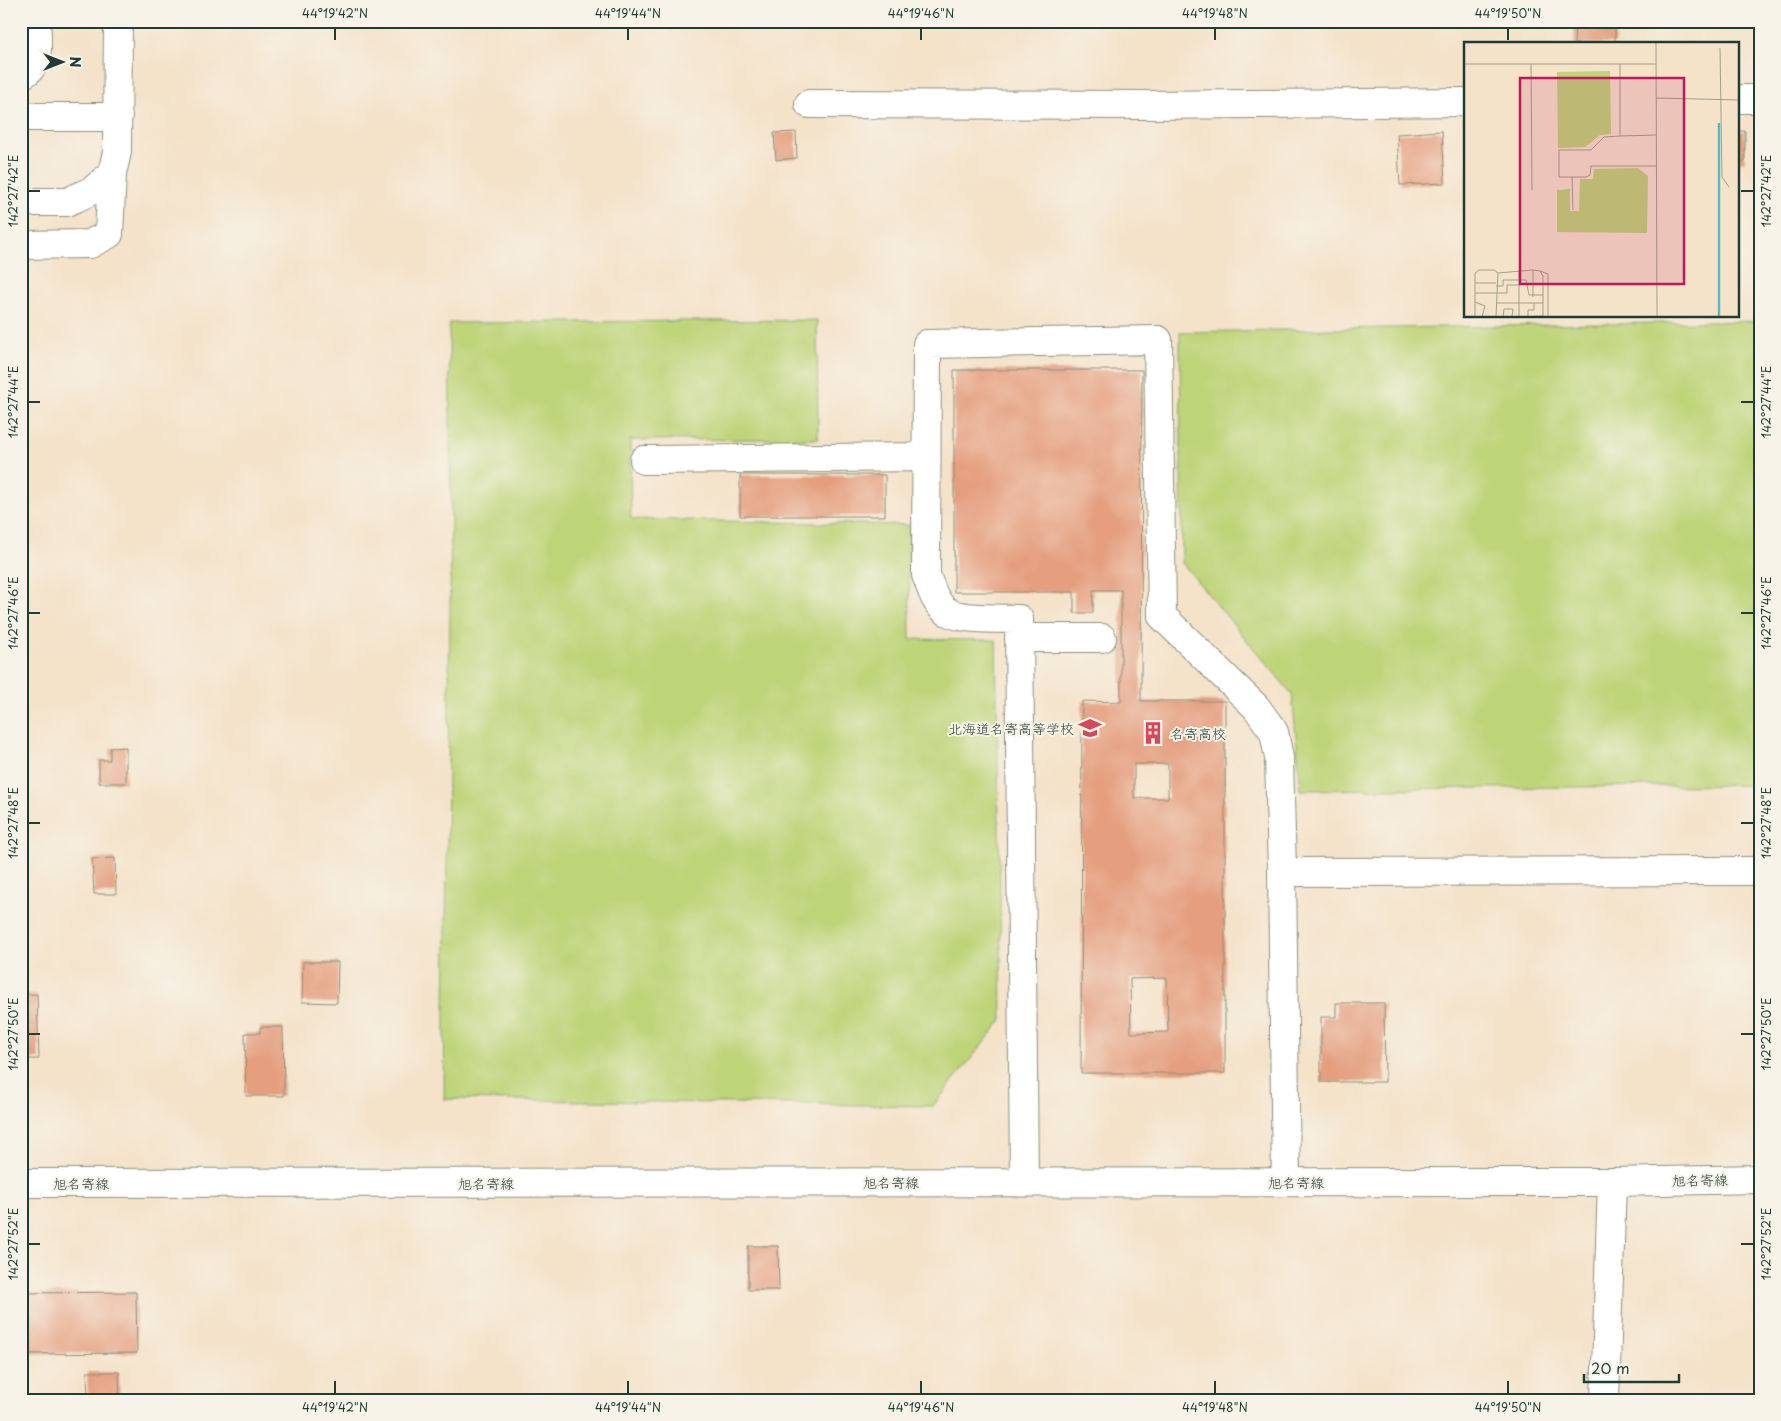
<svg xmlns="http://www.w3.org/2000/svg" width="1781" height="1421" viewBox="0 0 1781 1421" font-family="'Playpen Sans','Klee One',sans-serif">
<rect width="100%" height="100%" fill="#f7f3e8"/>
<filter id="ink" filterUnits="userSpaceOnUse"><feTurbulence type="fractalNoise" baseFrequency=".02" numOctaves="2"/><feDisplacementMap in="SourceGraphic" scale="10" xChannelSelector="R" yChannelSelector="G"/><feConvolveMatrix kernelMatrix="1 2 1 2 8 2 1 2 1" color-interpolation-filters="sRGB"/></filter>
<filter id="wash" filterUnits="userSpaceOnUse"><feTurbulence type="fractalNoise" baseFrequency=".0096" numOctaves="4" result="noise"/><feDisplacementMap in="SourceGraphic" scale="20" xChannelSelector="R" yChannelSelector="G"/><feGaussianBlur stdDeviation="1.12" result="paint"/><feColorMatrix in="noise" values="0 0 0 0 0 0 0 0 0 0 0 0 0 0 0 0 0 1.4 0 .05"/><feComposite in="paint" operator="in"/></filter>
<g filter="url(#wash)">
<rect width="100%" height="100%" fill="#f4e2c9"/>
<path fill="#bdd478" stroke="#6e8856" d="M817,320L818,439L630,440L631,519L909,525L910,639L996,640L1002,1020L933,1106L444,1099L451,521L449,323Z
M1760,321V785L1301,790L1292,694L1182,563L1180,332Z"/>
<g id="blocks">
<path fill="#e59f7f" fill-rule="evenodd" d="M1575,21H1615V44H1574Z
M1442,131L1445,183L1400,185L1397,134Z
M1737,131H1745V162H1737Z
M796,132L797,158L776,160L774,133Z
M954,370H1142L1141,701H1225V1073H1081L1082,701L1121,702V590H1093V613H1074V592H954ZM1134,764H1168V798H1134ZM1167,978L1168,1032L1131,1033L1130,979Z
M740,475H885V516H740Z
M126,747V783H99V760H110V748Z
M115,858L116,894H94L92,859Z
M303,962H338L337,1003L302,1002Z
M37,994L39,1059H21V995Z
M1336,1003H1384L1385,1082H1321V1017H1336Z
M260,1027H283L284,1096H246L245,1033H260Z
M748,1246H778L779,1290H748Z
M136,1292L137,1353L21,1354V1293Z
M87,1372H119L120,1400H88Z"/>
</g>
</g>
<g filter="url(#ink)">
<use href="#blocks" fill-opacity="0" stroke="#8a907e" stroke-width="1"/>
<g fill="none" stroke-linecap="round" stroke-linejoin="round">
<defs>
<path id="minor" d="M21,75C42,67 37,39 36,21
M1737,99H1760
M809,104L1147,105L1465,102
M21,117H118
M21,202H67L93,190L112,174L117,152L118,21
M21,245L90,244L109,234L112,174
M644,460L926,457
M1019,638H1102
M1024,1182L1019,619C1002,618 958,621 945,610C934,602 931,587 926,575L927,344L1158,340L1162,616L1256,707L1274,732L1279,758L1282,872
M1286,1182L1282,872L1760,871
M1605,1400L1612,1182"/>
<path id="major" d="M21,1183L1612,1182L1760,1179"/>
</defs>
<use href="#minor" stroke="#8a907e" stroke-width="30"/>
<use href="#major" stroke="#8a907e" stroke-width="30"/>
<use href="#minor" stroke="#fff" stroke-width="28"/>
<use href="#major" stroke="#fff" stroke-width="28"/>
</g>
</g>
<path fill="none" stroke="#1f3d34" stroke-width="2" d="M335,28V40M628,28V40M921,28V40M1215,28V40M1508,28V40M28,191H40M1741,191H1754M28,402H40M1741,402H1754M28,613H40M1741,613H1754M28,823H40M1741,823H1754M28,1034H40M1741,1034H1754M28,1244H40M1741,1244H1754M335,1381V1394M628,1381V1394M921,1381V1394M1215,1381V1394M1508,1381V1394"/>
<defs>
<symbol id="school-bare" viewBox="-9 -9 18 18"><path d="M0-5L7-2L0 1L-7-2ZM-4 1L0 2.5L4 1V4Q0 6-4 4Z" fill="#d1495b" stroke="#f7f3e8" stroke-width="2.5" paint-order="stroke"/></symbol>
<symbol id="building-bare" viewBox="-9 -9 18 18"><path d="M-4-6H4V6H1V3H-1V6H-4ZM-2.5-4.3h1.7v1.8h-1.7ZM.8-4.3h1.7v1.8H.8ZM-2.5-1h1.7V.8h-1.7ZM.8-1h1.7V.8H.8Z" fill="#d1495b" stroke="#f7f3e8" stroke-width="2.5" paint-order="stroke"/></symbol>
</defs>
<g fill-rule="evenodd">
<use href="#school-bare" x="1074" y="712" width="32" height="32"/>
<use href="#building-bare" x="1137" y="717" width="32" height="32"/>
</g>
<g text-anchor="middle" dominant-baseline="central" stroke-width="4" stroke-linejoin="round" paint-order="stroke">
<g font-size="14" fill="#1f3d34" stroke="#f7f3e8" text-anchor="end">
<text x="1074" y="728">北海道名寄高等学校</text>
<text x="1170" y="733" text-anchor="start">名寄高校</text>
</g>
<g font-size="14" fill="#1f3d34" stroke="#f7f3e8">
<text transform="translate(1700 1180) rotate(-1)">旭名寄線</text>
<text x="891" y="1182">旭名寄線</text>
<text x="1296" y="1182">旭名寄線</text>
<text x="81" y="1183">旭名寄線</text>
<text x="486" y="1183">旭名寄線</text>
</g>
</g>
<g transform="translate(1464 42)">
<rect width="275" height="275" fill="#f4e2c9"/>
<path d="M146,29L147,92L136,93L121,105L94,106L93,30ZM174,126L184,134L183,191L93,190V148L106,147V169H115L116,137H129L130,127Z" fill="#bdd478"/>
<path fill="none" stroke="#4fbdc8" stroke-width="2.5" d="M255,81V275"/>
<path fill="none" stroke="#9fa08d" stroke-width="1" d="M192,0L193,275M256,6L258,135L265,145M0,22H192M67,22L68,148M156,22V94L192,93M192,56L275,58M156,94L140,95L127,108H95V135H122L126,133L127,124H192M108,135L109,168M55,228V275M69,228V255M76,229L84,232V275M11,241H32M32,244H39V238H62L65,253H79M11,251H43V243H55M11,260L21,264L18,275M32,261H79M11,275V231L15,228H30L34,231M32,275L34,231L69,228L76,229L79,234V275M39,275L40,267H49L48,275M55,275L79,274M64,275V268H70V261"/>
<path fill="#c2185b" fill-opacity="0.15" stroke="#c2185b" stroke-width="2.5" d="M56,36H220V242H56Z"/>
<rect width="275" height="275" fill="none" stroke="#1f3d34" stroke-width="2.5"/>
</g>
<rect width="1781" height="1421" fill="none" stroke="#f7f3e8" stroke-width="55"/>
<g transform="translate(62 62) rotate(90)" stroke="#f7f3e8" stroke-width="4" paint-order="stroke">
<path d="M0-4L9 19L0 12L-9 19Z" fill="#1f3d34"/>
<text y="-8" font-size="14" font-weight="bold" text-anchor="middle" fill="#1f3d34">N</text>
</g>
<path d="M1584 1374v8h95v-8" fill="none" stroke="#1f3d34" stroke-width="2.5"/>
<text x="1591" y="1374" font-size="15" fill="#1f3d34" stroke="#f7f3e8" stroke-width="4" paint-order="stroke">20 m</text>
<rect x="28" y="28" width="1726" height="1366" fill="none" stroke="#1f3d34" stroke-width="2"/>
<g font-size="12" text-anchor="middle" fill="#1f3d34">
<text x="335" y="18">44°19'42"N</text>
<text x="628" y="18">44°19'44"N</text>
<text x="921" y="18">44°19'46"N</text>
<text x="1215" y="18">44°19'48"N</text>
<text x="1508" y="18">44°19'50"N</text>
<text transform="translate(1767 191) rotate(-90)" y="4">142°27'42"E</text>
<text transform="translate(14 191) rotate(-90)" y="4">142°27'42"E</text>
<text transform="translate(1767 402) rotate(-90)" y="4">142°27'44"E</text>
<text transform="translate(14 402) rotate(-90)" y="4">142°27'44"E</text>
<text transform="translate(1767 613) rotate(-90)" y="4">142°27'46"E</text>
<text transform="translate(14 613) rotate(-90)" y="4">142°27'46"E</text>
<text transform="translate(1767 823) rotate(-90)" y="4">142°27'48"E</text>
<text transform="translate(14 823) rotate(-90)" y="4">142°27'48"E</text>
<text transform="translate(1767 1034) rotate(-90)" y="4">142°27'50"E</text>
<text transform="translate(14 1034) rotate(-90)" y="4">142°27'50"E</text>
<text transform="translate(1767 1244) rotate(-90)" y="4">142°27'52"E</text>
<text transform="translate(14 1244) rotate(-90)" y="4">142°27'52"E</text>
<text x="335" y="1412">44°19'42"N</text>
<text x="628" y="1412">44°19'44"N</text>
<text x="921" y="1412">44°19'46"N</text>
<text x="1215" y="1412">44°19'48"N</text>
<text x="1508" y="1412">44°19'50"N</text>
</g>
</svg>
